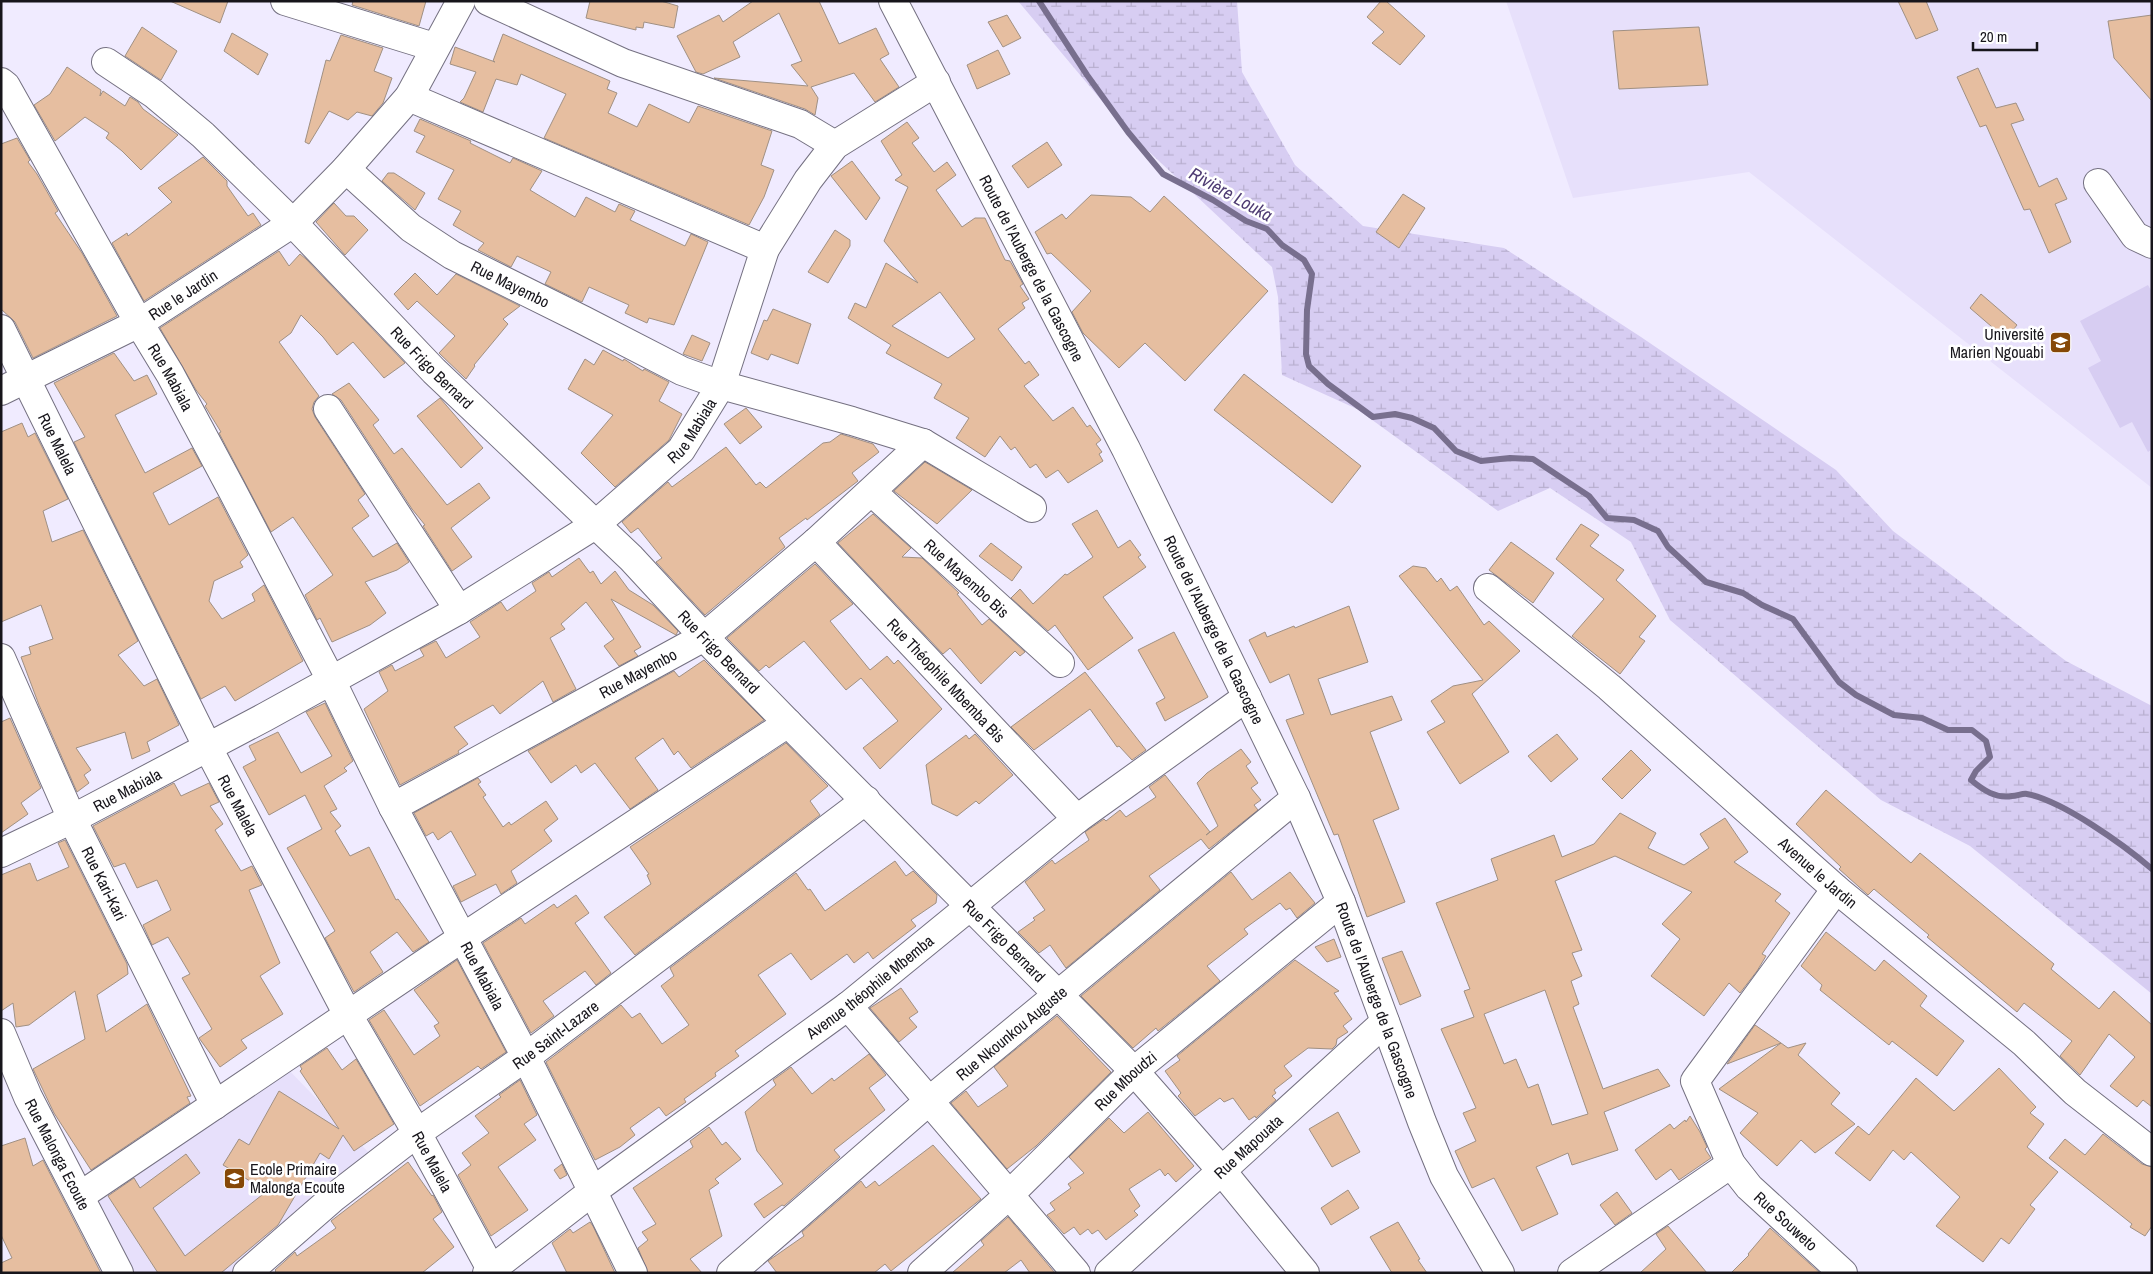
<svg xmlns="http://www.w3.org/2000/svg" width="2153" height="1274" viewBox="0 0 2153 1274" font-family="'Archivo Narrow',sans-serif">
<defs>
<pattern id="wetland-marsh" width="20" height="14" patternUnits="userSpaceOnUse" patternTransform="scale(1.25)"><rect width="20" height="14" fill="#d7cdf2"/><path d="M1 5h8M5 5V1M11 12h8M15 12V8" fill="none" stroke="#b8afcf"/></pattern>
</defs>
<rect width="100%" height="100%" fill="#f0ebff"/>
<path fill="#e7e0fb" d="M1506,1H2152V488L1749,172L1573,198Z
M283,1064L373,1157L233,1273H130L90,1200Z"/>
<path fill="url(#wetland-marsh)" d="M1018,1H1237L1242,72L1295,165L1363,226L1504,248L1641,337L1836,470L1893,531L2066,661L2152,706V994L1970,846L1881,800L1670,620L1631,542L1550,488L1498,511L1357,409L1282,375L1278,297L1272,267L1128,132Z"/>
<path fill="#d7cdf2" d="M2148,285L2152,292V449L2148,452L2132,422L2120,428L2088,368L2101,361L2080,321Z"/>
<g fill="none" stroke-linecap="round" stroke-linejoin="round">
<path stroke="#786f8e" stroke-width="6" d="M1039,1L1087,75L1128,132L1163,174L1213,200L1246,221L1267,229L1282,245L1304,260L1312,274L1307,310L1306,354L1309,366L1328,384L1373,417L1395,414L1412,418L1434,428L1456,451L1481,461L1510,458L1533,459L1589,496L1607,518L1634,520L1658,531L1668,547L1706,582L1743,593L1762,605L1793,619L1839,682L1856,695L1894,715L1922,718L1948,730H1972L1986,741L1990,757L1976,771L1971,780C1983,790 1996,799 2012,796C2017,796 2023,793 2027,794C2063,801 2124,845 2152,869"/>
</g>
<path fill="#e6bea0" stroke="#a09083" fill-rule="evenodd" d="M170,1H228L220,23Z
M353,1H426L419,26L352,5Z
M590,1H661L678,6L674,28L644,22L643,28L636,27V30L586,18Z
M753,1H819L839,44L876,28L889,54L880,59L899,87L875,102L854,73L811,87L818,98L815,115L805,109L714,78L808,86L791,65L802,61L779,13L733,42L740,57L703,74L696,72L677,36L719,15L723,22Z
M1381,1H1386L1425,36L1400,65L1372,43L1384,32L1367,17Z
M1898,1H1926L1938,30L1916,39Z
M1007,15L1021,38L1003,47L988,22Z
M2152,15V101L2114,58L2108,21Z
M142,27L177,51L161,80L125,56Z
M1699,27L1708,85L1619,89L1613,31Z
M232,33L268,54L258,75L224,51Z
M503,34L610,81L607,89L617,93L608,113L637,127L649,104L689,123L698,106L772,131L761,165L774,170L764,197L749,225L544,138L566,94L521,74L517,85L496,79L483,112L460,102L464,98L476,72L450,64L455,47L495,62L493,61Z
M341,35L383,48L374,71L392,78L383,103L372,116L357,112L348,120L329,111L309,144L305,142L326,60L330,61Z
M998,50L1010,74L977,89L967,65Z
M67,67L101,90L100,96L103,91L125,106L130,97L138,102L143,109L178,135L141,170L122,151L106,138L109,133L85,117L55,141L34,105L50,94Z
M1978,68L1996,108L2016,103L2024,120L2011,124L2039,187L2057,178L2067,199L2055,204L2071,242L2049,253L2030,209L2024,210L1986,125L1980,127L1957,77Z
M420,119L471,141L470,143L510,163L513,158L542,171L530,190L575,217L586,197L615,212L619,204L635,211L630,220L685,246L691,234L708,242L674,325L649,318L647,323L625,313L629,305L589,287L582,302L545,284L551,272L517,256L511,267L478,250L484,243L453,225L461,211L438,199L454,170L416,152L425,136L414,131Z
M907,122L919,138L912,143L934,172L947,162L956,175L936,190L962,227L975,218H985L1005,260L1010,261L1023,284L1020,286L1029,299L1022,303L1025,308L998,329L1025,364L1029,361L1039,375L1024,386L1053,421L1073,407L1087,427L1090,425L1101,440L1096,444L1102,452L1099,454L1103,461L1068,483L1058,470L1046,478L1036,464L1030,468L1015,447L1011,450L1000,436L985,457L956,438L969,418L934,398L942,384L886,353L891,345L848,318L855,303L866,308L886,263L918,283L884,241L908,187L895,180L902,175L881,141ZM940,292L975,339L948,358L892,326Z
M17,138L30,160L28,162L37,174L58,211L55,213L82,253L117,316L33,358L15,322L1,309V144Z
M1047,142L1062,165L1028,188L1012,166Z
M203,157L227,181V186L248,216L253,213L261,225L144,301L112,243L127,233L128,236L172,202L158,188Z
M852,161L880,198L866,220L831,176Z
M388,173H394L425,193L415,210L382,181Z
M1403,194L1425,208L1399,248L1376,232Z
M1091,195L1131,197L1150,212L1164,196L1268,291L1185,381L1145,343L1119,368L1083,333L1072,312L1091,291L1051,253L1047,254L1035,232L1062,214L1066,219Z
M334,203L346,216H354L368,230L345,255L316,222Z
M835,230L850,240V246L828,283L808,272Z
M279,251L289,266L300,254L306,259L405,363L384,378L353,342L337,355L323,337L301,315L291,333L279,342L319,396L314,402L312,409L315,417L365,494L358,500L369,516L352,528L373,557L397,543L409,562L397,570L365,582L386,613L370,625L332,642L320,618L317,620L305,595L333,575L293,517L271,532L219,433L221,432L205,406L207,404L196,390L160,328Z
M415,273L437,295L456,274L520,306L503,319L508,324L474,365L475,366L466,379L439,353L455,336L417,301L408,310L394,294Z
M1981,294L2017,325L2006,339L1970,308Z
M773,309L811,324L798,364L771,354L768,360L751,353L764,320L767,321Z
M692,335L710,343L702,361L683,354Z
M603,350L623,361L624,359L643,371L644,369L669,382L659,401L682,414L669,440L615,487L581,453L613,415L568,389L585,359L594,365Z
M114,353L134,381L147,375L157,394L115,415L145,473L192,448L202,466L153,493L169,525L218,497L248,555L240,562L243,567L214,581L209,601L222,619L255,601L252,594L264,585L303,661L235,701L225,686L201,699L74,442L85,437L54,383Z
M1244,374L1361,466L1332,503L1214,410Z
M349,383L379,420L373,425L394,454L402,448L447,505L479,483L490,498L451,528L472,557L452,571L423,526L425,525L412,509L341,400L332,394Z
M440,398L483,448L461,468L417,416Z
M746,408L762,427L740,444L724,424Z
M22,423L28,437L35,433L68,499L43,511L52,542L83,530L138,641L118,655L144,686L157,679L179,725L147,742L150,751L132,759L125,732L76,748L91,770L84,775L89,783L77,792L39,705L21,657L31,654L29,647L53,639L41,605L1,622V432Z
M841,434L873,444L879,452L852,473L858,481L807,520L806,518L779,538L785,547L705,615L656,562L662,558L638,528L631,533L622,522L668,482L672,487L726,447L756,485L760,482L766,488L823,443L830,442Z
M925,462L972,490L937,524L894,491Z
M1097,510L1118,548L1130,540L1141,555L1138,557L1146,567L1103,597L1133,638L1088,670L1055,625L1048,631L1011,598L1020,589L1033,604L1065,574L1067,575L1093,557L1072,524Z
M873,514L911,548L902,557L922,558L959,593L957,594L982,625L989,619L1025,652L1020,656L1015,651L981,684L950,648L943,654L838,543Z
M1581,524L1599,535L1590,546L1624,570L1616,580L1656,616L1639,637L1645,641L1620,674L1572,636L1604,599L1556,559Z
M1511,542L1554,573L1533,603L1489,570Z
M991,543L1022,567L1012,581L979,556Z
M579,558L590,573L593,571L601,584L615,571L629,590L653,605L678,631L676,635L611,599L641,647L634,651L638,656L619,666L604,646L614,639L586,602L561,624L565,629L550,638L576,689L553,702L543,681L500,714L493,705L454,727L468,744L458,751L459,753L400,785L364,709L388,691L379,672L392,665L395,671L424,656L420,649L436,641L446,658L480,637L470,622L501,602L507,611L536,591L532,583L549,572L552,577Z
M815,564L853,604L830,621L870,670L887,656L894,664L898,660L942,709L880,769L863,748L898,721L861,678L846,690L804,641L769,668L766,665L759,671L727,638Z
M1413,566L1426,568L1437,582L1441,578L1450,591L1457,586L1484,625L1489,621L1520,651L1472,694L1509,752L1460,784L1427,732L1445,722L1431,701L1453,686L1483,680L1399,576Z
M1349,606L1368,662L1318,679L1331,715L1392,696L1402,720L1370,732L1399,809L1373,820L1405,902L1367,917L1338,834L1334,835L1286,720L1304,714L1289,674L1270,683L1249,640L1265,632L1267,637L1294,626L1295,628Z
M1174,632L1208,697L1165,721L1156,703L1165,698L1138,650Z
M704,660L764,720L691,768L678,751L674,755L663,738L635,758L658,790L630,809L595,763L581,773L576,765L551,783L528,751L674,671L679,677Z
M1085,672L1146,750L1132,760L1119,746L1117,747L1090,709L1034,750L1011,727Z
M325,703L353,761L344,768L347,771L324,786L337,809L330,812L341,826L335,831L350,856L369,847L396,900L398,899L429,942L413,952L397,932L370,952L383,972L354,992L325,938L335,931L287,848L322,829L305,795L269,815L243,767L256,760L249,746L278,732L301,773L332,756L306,712Z
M10,718L41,788L21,803L28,814L1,833V722Z
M975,734L1013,775L979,804L976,801L957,816L932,804L926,765L966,735L969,739Z
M1557,734L1578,759L1551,782L1528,756Z
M786,743L828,786L810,801L820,815L635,955L604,917L651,884L647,875L649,874L630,847Z
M1241,749L1251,762L1246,766L1258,783L1251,788L1261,800L1254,805L1258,810L1209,849L1201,839L1149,876L1160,890L1066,968L1050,945L1039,953L1018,932L1035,920L1033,918L1045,910L1025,882L1052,860L1055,864L1089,840L1085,832L1104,819L1106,821L1120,810L1126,817L1156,797L1149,787L1165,775L1210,832L1206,835L1218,826L1197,783L1207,773Z
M1631,750L1651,770L1622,799L1602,779Z
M478,778L481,782L478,784L486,795L483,797L503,827L509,822L511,825L546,801L558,819L544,830L552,841L511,871L517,883L501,894L496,884L461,902L453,886L476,875L451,831L438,840L433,832L426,836L414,813Z
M174,783L181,796L209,783L219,802L210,806L223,824L215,830L241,871L252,866L262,885L249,890L280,963L260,976L283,1014L241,1040L247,1048L220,1067L199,1038L212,1029L182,978L190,974L168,937L152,945L143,925L171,910L157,880L137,888L125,863L114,867L93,826Z
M1826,790L1911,863L1920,853L2054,964L2051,969L2099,1009L2114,991L2152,1025V1107L2143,1100L2137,1107L2110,1086L2135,1057L2109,1034L2080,1075L2060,1056L2072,1041L2024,1003L2017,1012L1927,937L1929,935L1874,889L1868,895L1839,869L1841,867L1796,824Z
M1620,813L1656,833L1648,848L1684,865L1709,848L1700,834L1725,818L1748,852L1734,862L1781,894L1775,901L1790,913L1762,954L1766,956L1757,971L1740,993L1729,983L1704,1016L1651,976L1680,939L1662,924L1692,892L1615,856L1555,881L1582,950L1572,953L1582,976L1571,981L1579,1004L1573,1007L1603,1089L1658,1069L1670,1086L1604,1112L1618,1150L1572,1165L1568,1153L1536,1167L1558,1214L1522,1231L1494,1178L1472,1188L1455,1151L1476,1141L1463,1113L1476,1108L1441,1029L1474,1017L1464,991L1470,989L1436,903L1498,880L1491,859L1554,835L1562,857L1594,844ZM1545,990L1588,1114L1552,1125L1538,1084L1528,1088L1516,1059L1504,1064L1484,1014Z
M65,840L127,964L128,974L97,995L106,1032L147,1004L191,1096L187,1097L190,1103L91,1170L54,1113L33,1069L85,1039L75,991L29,1025L16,1027L13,1003L1,1011V875L30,863L37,881L69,867L58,843Z
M895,861L906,876L913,871L937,895L936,903L911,920L916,926L873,959L868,952L854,963L847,954L811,980L791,953L758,975L786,1014L735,1051L739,1056L715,1073L716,1076L684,1099L686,1102L666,1116L659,1107L630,1128L635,1135L620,1147L595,1160L546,1062L621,1005L632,1018L640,1013L662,1044L689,1025L661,986L674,976L670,968L796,873L808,890L810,889L825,911Z
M1231,872L1252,900L1290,872L1315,903L1297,918L1290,908L1286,910L1280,903L1244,929L1248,934L1207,966L1220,981L1158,1031L1156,1028L1133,1048L1081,996Z
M576,895L589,913L575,923L611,973L596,985L585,971L543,1001L554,1016L531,1033L483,943L521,918L525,924L554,904L557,908Z
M1826,932L1875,971L1884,960L1927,996L1920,1006L1964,1041L1937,1076L1892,1041L1889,1045L1820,990L1822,985L1801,966Z
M1334,939L1341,957L1327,962L1315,947Z
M1402,951L1421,996L1400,1005L1382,958Z
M457,960L506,1052L481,1069L478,1066L420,1106L369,1020L384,1010L414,1055L440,1036L434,1026L439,1023L414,990Z
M1295,960L1339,991L1334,993L1352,1019L1343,1026L1348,1032L1337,1039L1336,1045L1332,1049L1308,1048L1284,1066L1292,1076L1274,1090L1276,1093L1272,1096L1276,1100L1256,1118L1255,1116L1249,1120L1233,1098L1224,1102L1220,1098L1195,1116L1178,1096L1181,1093L1165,1071L1180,1060L1177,1056Z
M901,988L918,1012L909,1018L917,1027L899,1042L870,1008Z
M1057,1016L1111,1072L1036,1146L1007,1169L951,1103L966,1091L978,1107L1008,1086L994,1067Z
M1755,1025L1781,1043L1727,1064Z
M1781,1043L1788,1048L1806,1043L1798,1055L1840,1093L1831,1104L1855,1124L1815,1153L1801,1140L1777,1166L1740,1133L1758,1113L1719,1089Z
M327,1048L342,1070L356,1059L394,1124L354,1151L343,1135L329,1159L320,1153L278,1225L221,1273H158L108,1196L134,1178L140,1188L186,1154L200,1173L153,1208L185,1256L267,1191L223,1165L239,1139L249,1145L279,1091L339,1129L300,1071L302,1069L300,1066Z
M869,1054L886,1075L869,1088L885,1110L834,1150L840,1157L784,1206L782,1205L764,1218L754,1204L783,1184L757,1151L745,1112L776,1085L773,1080L791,1067L812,1094L832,1078L834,1081Z
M1999,1068L2036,1107L2030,1113L2044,1124L2027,1147L2058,1172L2030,1205L2035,1209L2009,1244L2001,1238L1983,1262L1936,1226L1960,1197L1911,1152L1904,1160L1893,1150L1870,1181L1835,1153L1858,1126L1869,1135L1916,1078L1954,1111Z
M520,1080L537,1115L524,1124L536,1140L498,1167L528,1210L491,1236L458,1175L471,1165L462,1153L489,1133L475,1116L501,1097L499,1095Z
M1148,1112L1194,1166L1176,1182L1168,1173L1165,1176L1160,1169L1129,1189L1140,1206L1134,1211L1138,1215L1106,1240L1098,1230L1092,1234L1088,1229L1080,1235L1074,1227L1064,1234L1047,1215L1055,1210L1050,1203L1071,1188L1068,1184L1084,1173L1069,1157L1109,1118L1124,1133Z
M1338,1112L1360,1152L1332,1167L1309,1129Z
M1690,1116L1700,1132L1707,1147L1705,1149L1711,1158L1679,1180L1671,1169L1656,1180L1635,1150L1670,1124L1674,1129L1685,1120L1686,1122Z
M709,1127L722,1145L726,1142L741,1159L715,1179L719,1183L709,1190L722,1236L690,1259L702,1273H648L638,1248L648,1240L642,1232L656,1224L633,1188L693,1147L690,1141Z
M2103,1134L2142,1164L2152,1167V1226L2145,1236L2130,1227L2132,1224L2049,1158L2065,1139L2085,1155Z
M25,1138L33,1166L43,1160L101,1273H1V1263L12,1258L1,1235V1146Z
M933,1145L981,1199L891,1271L885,1264L874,1273H777L768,1261L804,1236L802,1232L861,1181L866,1188L875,1181L879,1186Z
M408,1162L432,1196L433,1195L442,1212L433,1219L454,1247L422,1273H274L276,1271L275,1270L295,1252L297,1256L336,1228L331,1221Z
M562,1164L567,1175L560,1179L554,1170Z
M1348,1190L1359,1208L1331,1225L1321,1208Z
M1617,1192L1632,1213L1615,1225L1600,1205Z
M1008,1217L1055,1273H1030L1021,1260L1004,1273H952L984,1245L981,1241Z
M590,1222L593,1226L615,1273H567L552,1243L570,1229L573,1233Z
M1398,1222L1420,1259L1418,1260L1427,1273H1392L1370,1237Z
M1668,1226L1707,1273H1640L1666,1249L1656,1234Z
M1770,1228L1820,1273H1731L1749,1255L1748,1254Z"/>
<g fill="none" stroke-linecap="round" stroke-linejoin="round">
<defs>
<g id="minor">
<path d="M285,1L434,47"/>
<path d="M488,1L623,63L800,124L835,145"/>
<path id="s1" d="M893,1L1126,449L1296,798L1341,902L1422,1122L1444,1176L1500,1273"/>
<path id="s2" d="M106,62L154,94L203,135L293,223L434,371L631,558L704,637L788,723L1134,1071L1221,1170L1305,1273"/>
<path id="s3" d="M1,82L6,86L139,323L170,374L232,490L331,680L393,807L526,1057L633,1273"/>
<path d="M409,97L765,249"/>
<path id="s4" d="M346,169L411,228L452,255L583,320L682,371L721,385L852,421L923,443L1032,508"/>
<path d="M2098,183L2135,236L2152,244"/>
<path id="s5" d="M1,329L207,746L348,1015L417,1133L493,1273"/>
<path id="s6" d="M1,391L139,323L293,223L346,169L409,97L461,1"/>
<path d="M328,409L459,610"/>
<path id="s7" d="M872,492L1060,663"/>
<path id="s8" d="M816,542L1077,819"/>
<path id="s9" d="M1488,588L1609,687L1836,889L2024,1043L2075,1092L2152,1152"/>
<path id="s10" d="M1,658L72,819L215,1105"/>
<path id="s11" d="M393,807L704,637L816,542L923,443"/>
<path id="s12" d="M1,853L72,819L265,717L459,610L595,525L681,450L721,385L765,249L808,180L835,145L936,82"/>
<path id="s13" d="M1836,889L1695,1081L1731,1164L1749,1187L1843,1273"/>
<path d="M848,1006L1076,1273"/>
<path id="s14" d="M1,1033L28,1097L119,1273"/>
<path d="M80,1196L462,938L788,723"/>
<path id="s15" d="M247,1273L333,1198L417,1133L526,1057L866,800"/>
<path id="s16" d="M487,1273L593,1191L848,1006L1077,819L1247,697"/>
<path id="s17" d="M731,1273L929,1101L1296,798"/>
<path id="s18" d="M922,1273L1010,1194L1134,1071L1341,902"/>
<path id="s19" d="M1109,1273L1385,1022"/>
<path d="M1572,1273L1731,1164"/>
</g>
</defs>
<use href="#minor" stroke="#747081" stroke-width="30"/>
<use href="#minor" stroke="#fff" stroke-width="28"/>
</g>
<defs>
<symbol id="university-square" viewBox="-11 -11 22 22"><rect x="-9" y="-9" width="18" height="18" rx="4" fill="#864807" stroke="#fff"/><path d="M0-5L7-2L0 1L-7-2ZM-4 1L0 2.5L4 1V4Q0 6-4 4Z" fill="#fff"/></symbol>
<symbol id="school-square" viewBox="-11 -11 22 22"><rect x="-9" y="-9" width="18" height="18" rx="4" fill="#864807" stroke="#fff"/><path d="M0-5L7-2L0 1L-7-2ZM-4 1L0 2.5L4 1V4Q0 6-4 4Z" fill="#fff"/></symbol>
</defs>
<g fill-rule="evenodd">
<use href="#university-square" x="2048" y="330" width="25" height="25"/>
<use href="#school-square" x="222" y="1166" width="25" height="25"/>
</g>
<g text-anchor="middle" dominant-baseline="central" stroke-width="5" stroke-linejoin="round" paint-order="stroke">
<g font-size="16" fill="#17151b" stroke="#fff">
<text stroke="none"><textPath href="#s1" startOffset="301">Route de l'Auberge de la Gascogne</textPath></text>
<text stroke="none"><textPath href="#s4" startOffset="202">Rue Mayembo</textPath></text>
<text stroke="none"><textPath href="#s6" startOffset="206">Rue le Jardin</textPath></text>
<text stroke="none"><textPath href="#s2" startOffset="448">Rue Frigo Bernard</textPath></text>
<text stroke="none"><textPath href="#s3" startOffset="341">Rue Mabiala</textPath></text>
<text stroke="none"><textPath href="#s12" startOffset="815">Rue Mabiala</textPath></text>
<text stroke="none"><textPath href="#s5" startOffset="128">Rue Malela</textPath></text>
<text stroke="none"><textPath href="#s7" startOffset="128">Rue Mayembo Bis</textPath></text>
<text stroke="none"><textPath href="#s1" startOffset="706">Route de l'Auberge de la Gascogne</textPath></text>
<text stroke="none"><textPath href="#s2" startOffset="852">Rue Frigo Bernard</textPath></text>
<text stroke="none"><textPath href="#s11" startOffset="279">Rue Mayembo</textPath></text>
<text stroke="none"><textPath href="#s8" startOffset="190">Rue Théophile Mbemba Bis</textPath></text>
<text stroke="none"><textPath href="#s12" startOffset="141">Rue Mabiala</textPath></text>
<text stroke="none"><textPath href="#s5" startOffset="532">Rue Malela</textPath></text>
<text stroke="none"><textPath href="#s9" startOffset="436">Avenue le Jardin</textPath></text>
<text stroke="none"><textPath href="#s10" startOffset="248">Rue Kari-Kari</textPath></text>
<text stroke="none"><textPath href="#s2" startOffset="1258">Rue Frigo Bernard</textPath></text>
<text stroke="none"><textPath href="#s3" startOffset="1016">Rue Mabiala</textPath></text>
<text stroke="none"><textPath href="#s16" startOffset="478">Avenue théophile Mbemba</textPath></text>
<text stroke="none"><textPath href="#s1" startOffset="1111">Route de l'Auberge de la Gascogne</textPath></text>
<text stroke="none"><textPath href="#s17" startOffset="369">Rue Nkounkou Auguste</textPath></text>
<text stroke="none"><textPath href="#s15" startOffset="390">Rue Saint-Lazare</textPath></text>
<text stroke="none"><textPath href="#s18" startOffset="280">Rue Mboudzi</textPath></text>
<text stroke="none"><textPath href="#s19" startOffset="188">Rue Mapouata</textPath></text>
<text stroke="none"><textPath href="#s14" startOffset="134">Rue Malonga Ecoute</textPath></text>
<text stroke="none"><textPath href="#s5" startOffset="938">Rue Malela</textPath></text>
<text stroke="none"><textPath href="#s13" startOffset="408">Rue Souweto</textPath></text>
</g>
<g font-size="16" fill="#17151b" stroke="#fff" text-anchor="end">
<text x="2044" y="334">Université<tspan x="2044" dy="18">Marien Ngouabi</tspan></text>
<text x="250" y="1169" text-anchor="start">Ecole Primaire<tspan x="250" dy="18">Malonga Ecoute</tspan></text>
</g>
<g font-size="18" font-style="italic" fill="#4f3c73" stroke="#fff">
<text transform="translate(1231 194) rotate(29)">Rivière Louka</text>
</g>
</g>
<rect width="2153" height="1274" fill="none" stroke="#17151b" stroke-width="5"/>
<path d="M1973 42v8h64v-8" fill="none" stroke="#17151b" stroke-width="2.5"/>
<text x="1980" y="42" font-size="15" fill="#17151b" stroke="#ffffff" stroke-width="4" paint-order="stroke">20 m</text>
</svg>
